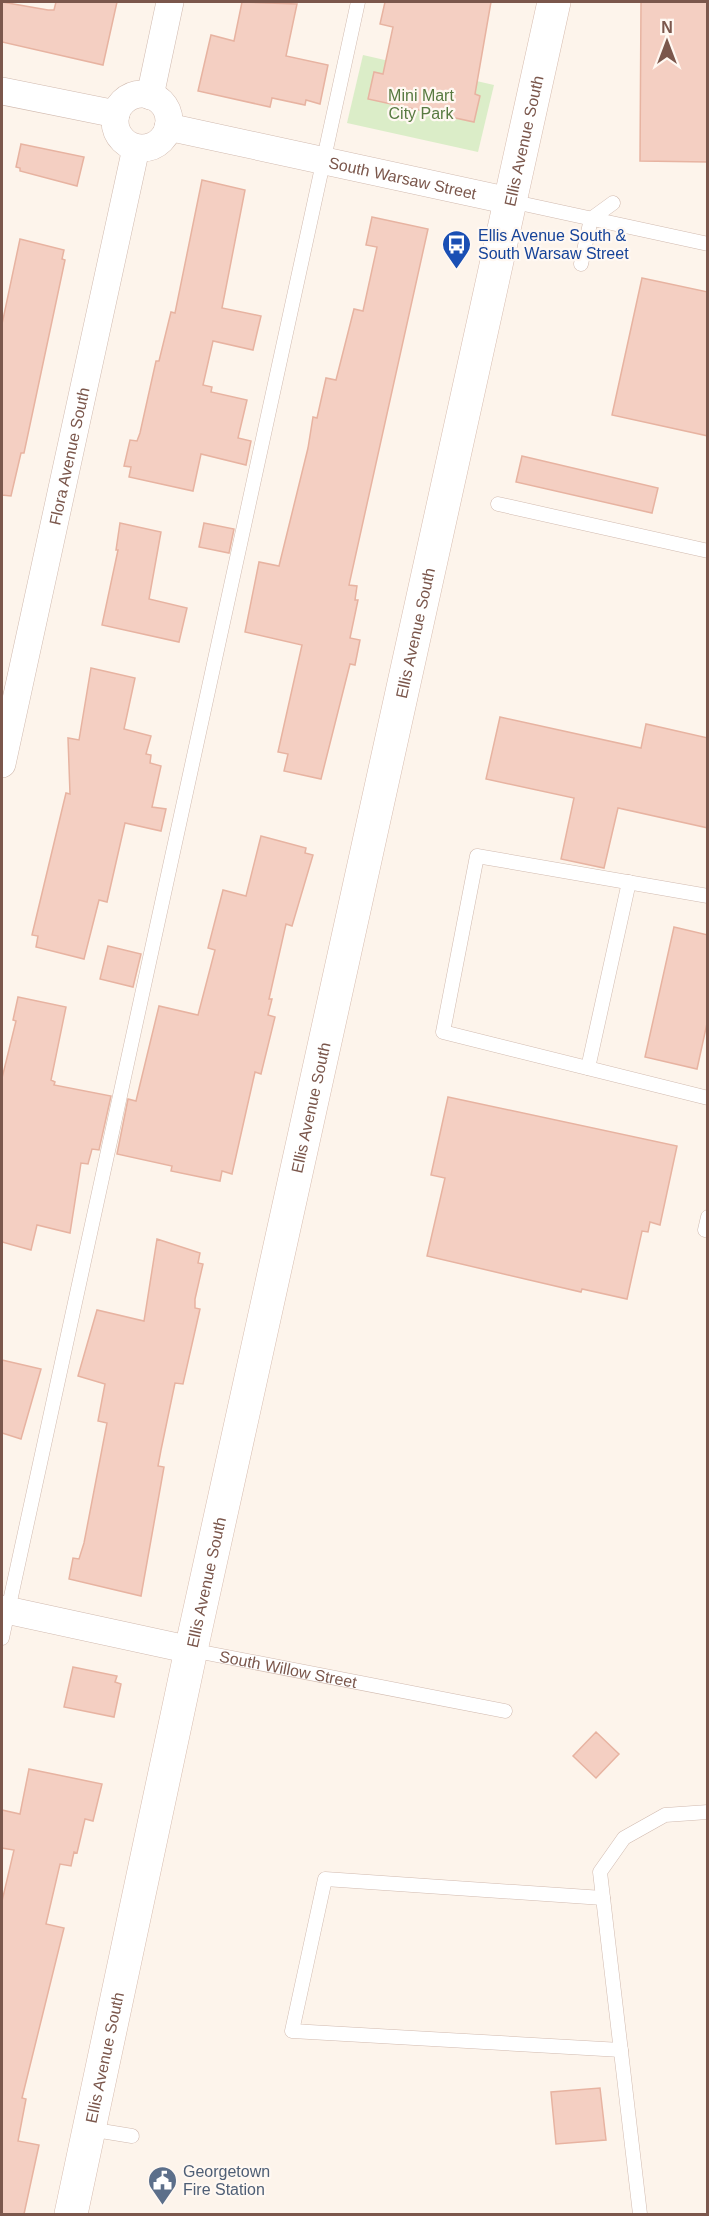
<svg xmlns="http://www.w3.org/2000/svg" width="709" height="2216" viewBox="0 0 709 2216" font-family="Arial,sans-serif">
<rect width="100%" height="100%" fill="#fdf4eb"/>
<path fill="#dbedc8" d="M363,55L494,85L478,152L347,123Z"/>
<path fill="#f4cfc2" stroke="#e7b3a1" stroke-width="1.5" d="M2,2L48,10H54L56,2H117L103,65L2,42Z
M242,2L297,4L286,56L328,65L320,104L306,100L305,105L272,98L270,107L198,91L211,35L234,41Z
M385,2H491L475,94L480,96L474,122L368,99L374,72L383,74L393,27L380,24Z
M641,2H708V162L640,161Z
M21,144L84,157L77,186L20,171V168L16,167Z
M202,180L245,190L222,308L261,316L253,350L213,341L203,385L212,387L211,392L247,400L238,438L251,441L246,465L201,454L193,491L129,477L131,467L124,466L130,440L137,441L140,433L156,361H159L171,312L175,313Z
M372,217L428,229L349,585L357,586L355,600H358L350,638L360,640L355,665L350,664L321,779L284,771L288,754L278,752L302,645L245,632L259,562L279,566L308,448L313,417L317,418L326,378L336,380L354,309L363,311L377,247L366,245Z
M20,239L64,250L62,259L65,260L24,453H21L11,496L2,495V324Z
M642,278L708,292V436L612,415Z
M522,456L658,488L652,513L516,482Z
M120,523L161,532L149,599L187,608L179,642L102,625L118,550H116Z
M204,523L234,529L229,553L199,547Z
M91,668L135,678L124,729L151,736L146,754L151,755L150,763L161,766L152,807L166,809L161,831L125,823L107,902L99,900L84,959L36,947L38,936L32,935L66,793L70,794L68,738L79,740Z
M500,717L641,748L646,724L708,738V828L618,808L604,868L561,859L574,798L486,779Z
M261,836L306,848L305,853L313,855L292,926L286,924L269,999H272L268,1015L275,1017L261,1074L255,1072L232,1174L222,1171L220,1181L171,1171L172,1166L117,1154L128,1099L136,1101L159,1006L198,1015L215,950L208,948L223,890L246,896Z
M674,927L708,935V1019L697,1069L645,1057Z
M108,946L141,954L133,987L100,979Z
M18,997L66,1007L51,1080L55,1082L54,1085L111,1096L99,1150L92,1149L88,1164L81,1163L70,1233L37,1225L31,1250L2,1242V1078L16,1021L13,1020Z
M448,1097L677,1146L660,1225L650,1222L648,1232L642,1231L627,1299L582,1289L581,1292L427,1256L445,1178L431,1175Z
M157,1239L200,1253L198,1263L203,1264L195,1299V1308L200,1309L183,1384L175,1383L161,1450L158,1466L164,1467L141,1596L69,1579L73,1558L79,1559L84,1543L107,1423L98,1421L105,1384L78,1376L97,1310L144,1321Z
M2,1360L41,1369L21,1439L2,1433Z
M73,1667L117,1676L115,1682L121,1684L114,1717L64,1707Z
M596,1732L619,1754L596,1778L573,1756Z
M29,1769L102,1784L93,1821L85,1819L77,1853L74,1852L71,1866L60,1864L46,1924L64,1928L22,2098L26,2099L18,2141L39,2145L24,2214H2V1901L14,1850L2,1848V1810L20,1814Z
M600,2088L606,2140L556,2144L551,2092Z"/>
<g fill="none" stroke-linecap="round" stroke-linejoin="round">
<defs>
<g id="lane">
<path d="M510,201L708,244"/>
<path d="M581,264L591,219L613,203"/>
<path d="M498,504L708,551"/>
<path d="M708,896L477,856L443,1032L708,1098"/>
<path d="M588,1068L629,882"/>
<path d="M705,1230L708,1217"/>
<path d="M2,1638L358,2"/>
<path id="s1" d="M191,1650L505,1711"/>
<path d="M603,1898L325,1879L292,2031L621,2050"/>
<path d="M89,2129L132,2136"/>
<path d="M640,2214L600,1872L624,1838L665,1815L708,1812"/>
</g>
<g id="street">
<path d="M2,91L116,114"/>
<circle cx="142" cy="121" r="27"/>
<path d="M150,96L170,2"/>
<path id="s2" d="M168,127L510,201"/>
<path id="s3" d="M2,764L136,148"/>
<path d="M2,1609L191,1650"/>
</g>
<g id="secondary">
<path id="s4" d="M71,2214L191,1650L554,2"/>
</g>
</defs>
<use href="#lane" stroke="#d1baaf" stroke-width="15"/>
<use href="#street" stroke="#d1baaf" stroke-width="28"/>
<use href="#secondary" stroke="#d7bcaf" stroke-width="34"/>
<use href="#lane" stroke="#fff" stroke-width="14"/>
<use href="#street" stroke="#fff" stroke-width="27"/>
<use href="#secondary" stroke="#fff" stroke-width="33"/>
</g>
<defs>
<symbol id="bus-pin" viewBox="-11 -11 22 30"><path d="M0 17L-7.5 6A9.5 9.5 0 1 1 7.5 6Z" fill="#1a4fb4" stroke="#fff8f2"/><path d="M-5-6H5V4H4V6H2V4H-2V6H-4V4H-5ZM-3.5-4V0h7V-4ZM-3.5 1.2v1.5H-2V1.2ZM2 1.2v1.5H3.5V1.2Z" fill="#fff"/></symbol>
<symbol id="civic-pin" viewBox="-11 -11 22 30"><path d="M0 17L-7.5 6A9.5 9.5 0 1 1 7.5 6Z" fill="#5c6f8a" stroke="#fff8f2"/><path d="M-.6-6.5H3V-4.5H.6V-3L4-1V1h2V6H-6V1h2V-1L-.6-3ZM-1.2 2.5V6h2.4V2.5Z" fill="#fff"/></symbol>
</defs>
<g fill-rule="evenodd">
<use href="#bus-pin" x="440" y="228" width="33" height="45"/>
<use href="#civic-pin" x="146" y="2164" width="33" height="45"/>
</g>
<g text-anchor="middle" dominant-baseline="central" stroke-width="4.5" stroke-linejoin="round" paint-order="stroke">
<g font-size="16" fill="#587a41" stroke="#fff8f2">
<text x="421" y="95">Mini Mart<tspan x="421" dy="18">City Park</tspan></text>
</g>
<g font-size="16" fill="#7b574c" stroke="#fff8f2">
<text stroke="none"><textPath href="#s4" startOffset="2122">Ellis Avenue South</textPath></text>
<text stroke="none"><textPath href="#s2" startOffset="240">South Warsaw Street</textPath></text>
<text stroke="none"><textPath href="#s3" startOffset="315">Flora Avenue South</textPath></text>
<text stroke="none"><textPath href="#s4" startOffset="1618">Ellis Avenue South</textPath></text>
<text stroke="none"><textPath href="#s4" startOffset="1132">Ellis Avenue South</textPath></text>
<text stroke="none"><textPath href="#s4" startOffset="646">Ellis Avenue South</textPath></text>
<text stroke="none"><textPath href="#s1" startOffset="99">South Willow Street</textPath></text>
<text stroke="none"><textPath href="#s4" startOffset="160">Ellis Avenue South</textPath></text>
</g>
<g font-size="16" fill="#164399" stroke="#fff8f2" text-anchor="start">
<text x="478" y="235">Ellis Avenue South &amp;<tspan x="478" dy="18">South Warsaw Street</tspan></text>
</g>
<g font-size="16" fill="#4e5e75" stroke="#fff8f2" text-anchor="start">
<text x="183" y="2171">Georgetown<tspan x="183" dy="18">Fire Station</tspan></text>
</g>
</g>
<rect width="709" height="2216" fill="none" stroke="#7b574c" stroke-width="6"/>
<g transform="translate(667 42)" stroke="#fff8f2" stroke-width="4.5" paint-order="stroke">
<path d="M0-4.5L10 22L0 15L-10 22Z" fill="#7b574c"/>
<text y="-9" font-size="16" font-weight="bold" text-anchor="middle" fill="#7b574c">N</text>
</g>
</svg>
